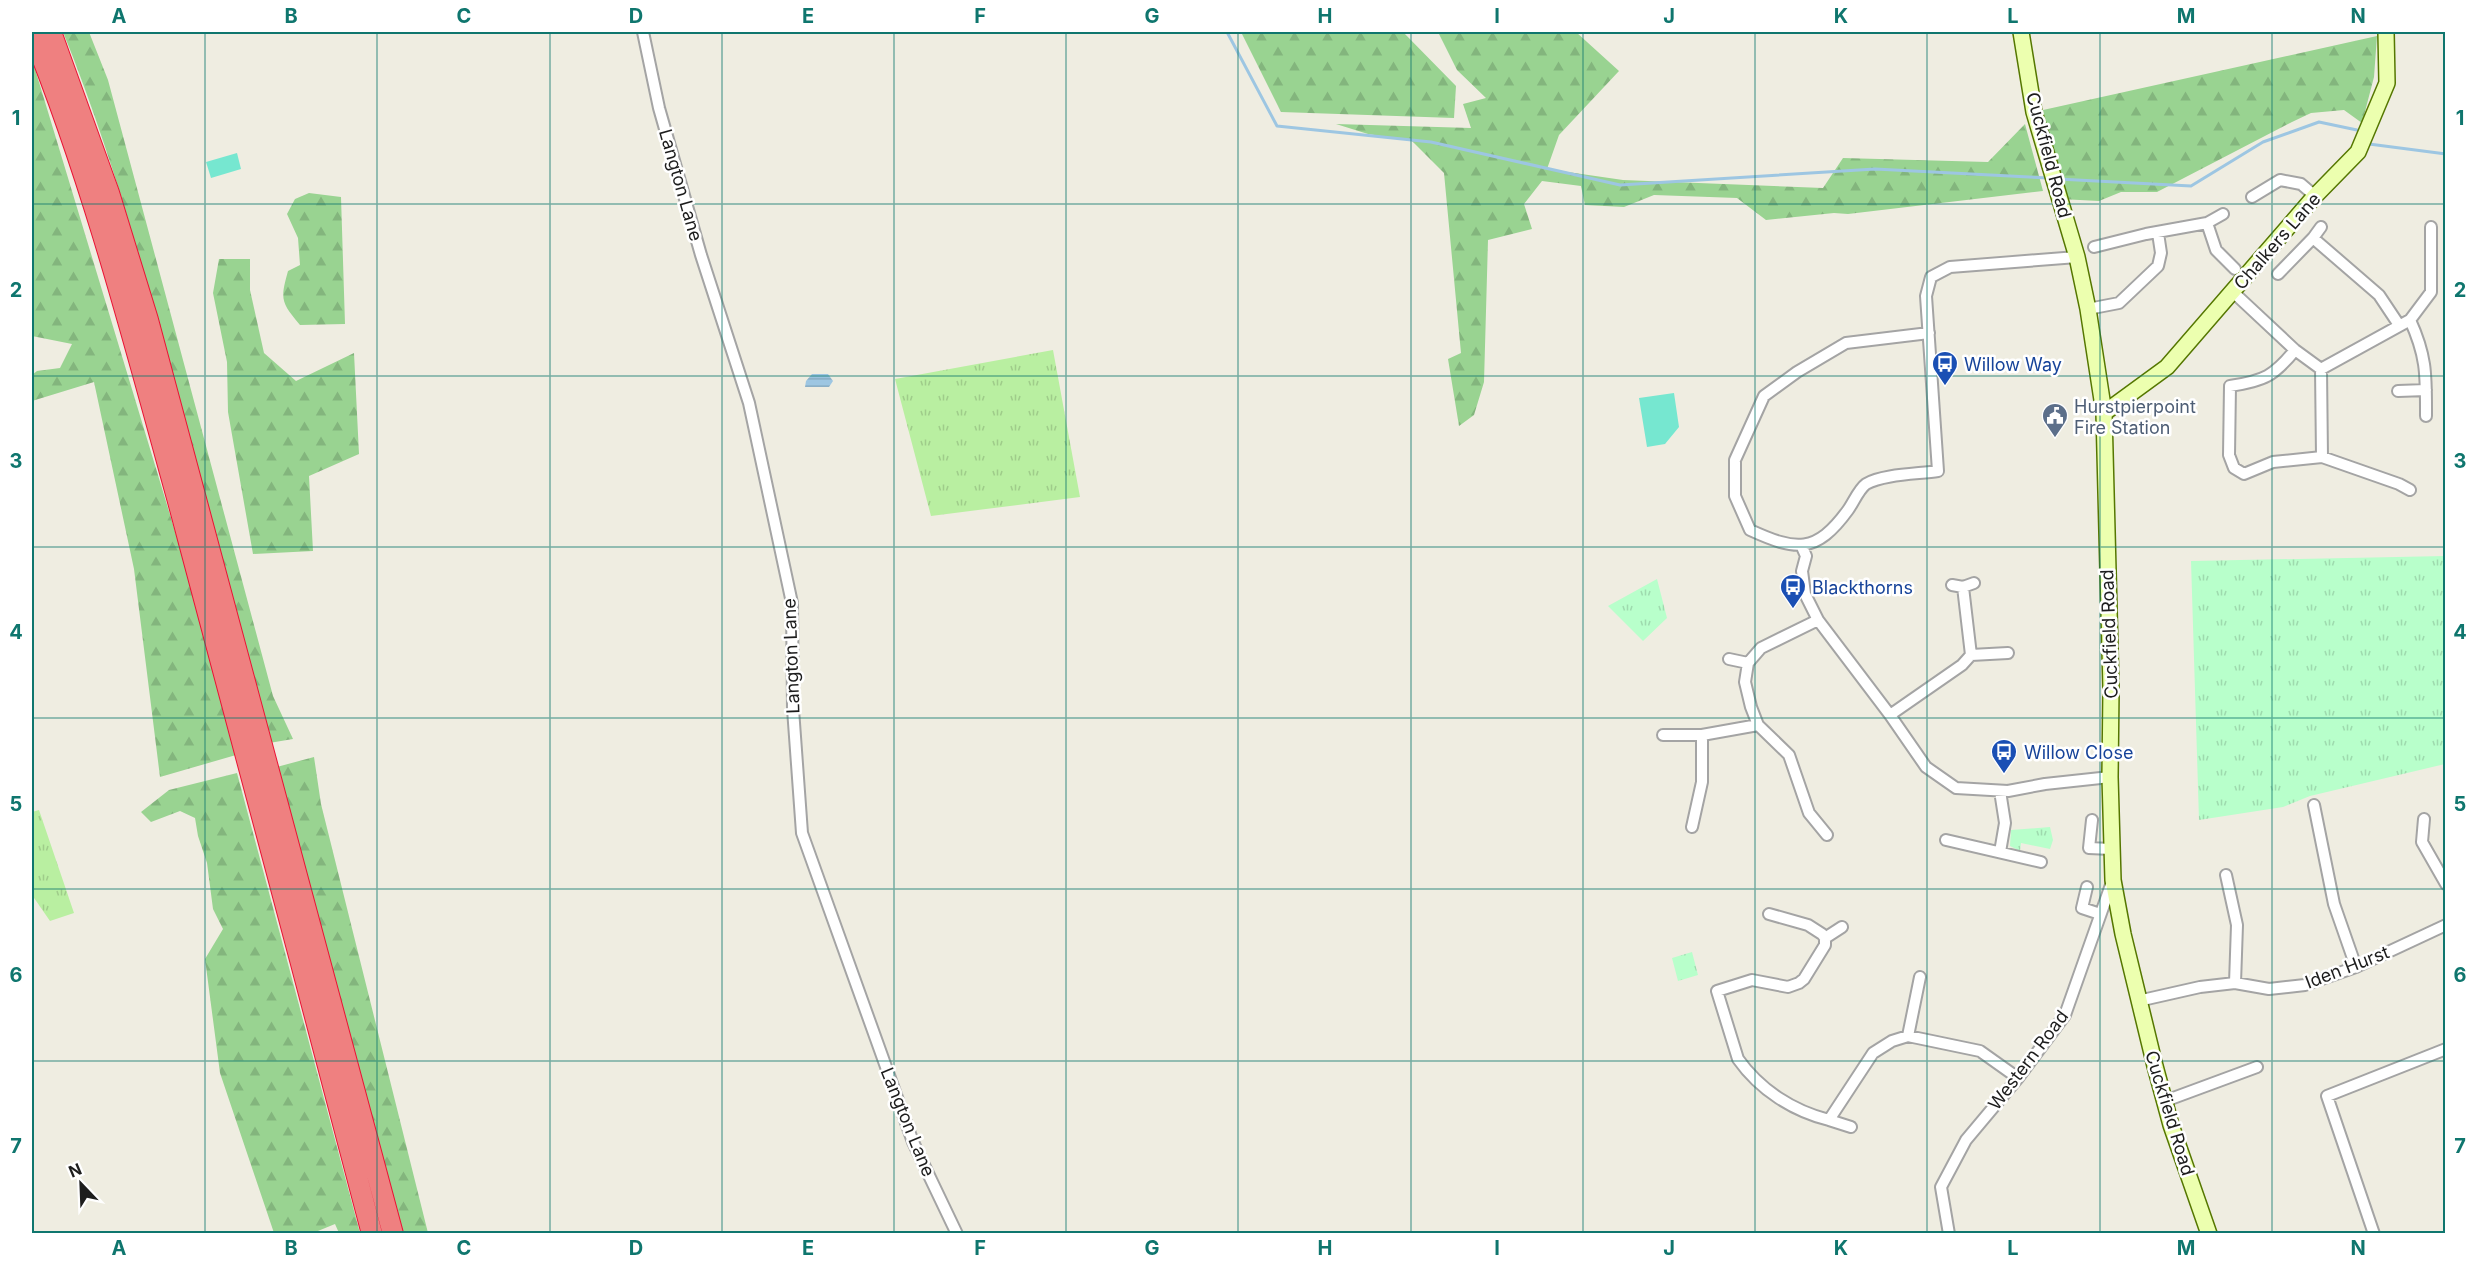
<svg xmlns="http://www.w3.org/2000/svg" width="2477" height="1265" viewBox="0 0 2477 1265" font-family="Inter,sans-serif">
<defs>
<pattern id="grass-tufts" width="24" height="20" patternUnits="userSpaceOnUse" patternTransform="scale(1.5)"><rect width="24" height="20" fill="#b9efa1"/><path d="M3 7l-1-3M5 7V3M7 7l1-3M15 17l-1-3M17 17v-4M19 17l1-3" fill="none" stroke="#9fcc8a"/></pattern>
<pattern id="forest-firs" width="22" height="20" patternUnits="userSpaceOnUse" patternTransform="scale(1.5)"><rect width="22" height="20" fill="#99d391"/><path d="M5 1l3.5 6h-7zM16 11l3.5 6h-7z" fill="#83b57d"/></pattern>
<pattern id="park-tufts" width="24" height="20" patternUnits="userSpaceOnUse" patternTransform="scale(1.5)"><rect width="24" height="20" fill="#b8ffcb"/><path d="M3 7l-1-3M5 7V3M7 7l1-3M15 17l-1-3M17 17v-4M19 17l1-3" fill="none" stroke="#9edaae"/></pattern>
<pattern id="water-rules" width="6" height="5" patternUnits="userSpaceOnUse" patternTransform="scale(1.5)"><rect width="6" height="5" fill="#9dc6e2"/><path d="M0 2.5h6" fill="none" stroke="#87aac1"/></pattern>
</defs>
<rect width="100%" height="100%" fill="#efede1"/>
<path fill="url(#grass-tufts)" d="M1053,350L1080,497L931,516L895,379Z
M39,810L74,913L50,921L32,895V812Z"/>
<path fill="url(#forest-firs)" d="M63,32H89L108,80L273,696L293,739L269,743C234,605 199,467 160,330C132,229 102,128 63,32Z
M1241,32H1403L1456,86L1454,118L1281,112Z
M1438,32H1576L1619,71L1559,135L1547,169L1623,180L1823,188L1843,158L1988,162L2025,124L2043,191L1848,214L1834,213L1766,220L1737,198L1654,195L1624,207L1585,205L1581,186L1542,181L1524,204L1532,229L1488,240L1484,382L1474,415L1459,426L1448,359L1461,353L1444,173L1412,141L1368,134L1336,124L1471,128L1463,104L1486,98L1457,70Z
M2377,36L2374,77L2362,123L2344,110L2311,113L2292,122L2157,192H2121L2099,201L2060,199L2034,112Z
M32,59L181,551L236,755L160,777L134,569L94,382L32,401V375L37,371L60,368L72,344L32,336Z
M309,193L341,197L345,324L300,325C281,302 280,300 288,271L300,265L298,238L287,214L295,199Z
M219,259H250V290L264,353L296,381L354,353L359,454L309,476L313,551L253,554L228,412L227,362L213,293Z
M314,757L321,804L428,1233H402L273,768Z
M237,773L360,1233H339L335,1224L313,1233H274L220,1073L205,959L223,929L213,909L207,863L198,836L195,818L180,811L151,822L141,812L169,790Z"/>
<path fill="url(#park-tufts)" d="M2445,556V764L2310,796L2283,807L2199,820L2191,561Z
M1657,579L1667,618L1643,641L1608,606Z
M2050,827L2053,840L2050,849L2021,843L2020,851L2010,846L2011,830Z
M1692,952L1698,975L1678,981L1672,958Z"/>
<path fill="#76e7d0" d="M237,153L241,169L211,178L206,162Z
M1674,393L1679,427L1665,444L1647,447L1639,398Z"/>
<path fill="url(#water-rules)" d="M812,374H828L833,381L829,387H805L806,381Z"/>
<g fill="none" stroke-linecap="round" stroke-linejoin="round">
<path stroke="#9dc6e2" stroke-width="3" d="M1227,32L1277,126L1431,142L1620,185L1875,169L2048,178
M2369,144L2446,154
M2058,179L2191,186L2263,142L2319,122L2357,130"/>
<defs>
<path id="street" d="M643,32L659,108L701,255L749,403L792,603L793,709L802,833L913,1142L957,1234
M2252,197L2280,180L2301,184L2315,196
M2207,223L2223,214
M2313,238L2321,227
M2094,247L2146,234L2207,223L2216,250L2235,269
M2278,274L2313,238L2379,295L2399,325
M2233,292L2295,350L2321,369L2322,457L2399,484L2410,490
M2088,309L2119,303L2158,266L2161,253L2158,233
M2410,320C2427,357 2426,376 2426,416
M1929,333L1846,343L1797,372L1764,396L1735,460V496L1750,530C1796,551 1816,554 1848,510C1853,503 1859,489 1866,484C1883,474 1919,474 1938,471L1926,296L1931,277L1950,267L2077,257
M2295,350C2274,376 2264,381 2230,386L2229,455L2234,468L2244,474L2273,462L2322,457
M2321,369L2410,320L2431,292V227
M2398,391L2426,390
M1802,547L1806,556L1802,571L1805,594L1818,620L1890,715L1926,767L1956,788L2008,791L2045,784L2110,777
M1952,585L1963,587L1974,583
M1818,620L1761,648L1748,663L1745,682L1751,707L1758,725L1789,755L1809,813L1827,835
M1971,655L2008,653
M1729,659L1748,663
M1890,715L1962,665L1971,655L1963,587
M1663,735H1702L1758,725
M2000,791L2005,823L2000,852
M2314,805L2334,904L2356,967
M2424,819L2422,842L2446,884
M2092,820L2089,848L2111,849
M1692,827L1702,782V735
M1946,840L2041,862
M2226,875L2237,925L2235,983
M2087,887L2082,908L2100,914
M1769,914L1808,925L1822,934L1825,938V945L1804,979L1799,983L1788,987L1752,980L1717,991L1738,1059C1760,1090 1793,1111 1829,1120L1873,1053L1892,1041L1908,1036L1980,1051L2018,1078
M1825,938L1842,927
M2138,1001L2200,987L2235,983L2269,989L2305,985L2356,967L2446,925
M1908,1036L1920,977
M2165,1101L2257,1067
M1829,1120L1851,1127
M1949,1234L1941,1187L1966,1140L2018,1078L2065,1015L2112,882
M2374,1234L2327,1096L2446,1049"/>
<path id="secondary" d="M2021,32L2034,112L2077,257L2088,309L2104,413L2111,689L2110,777L2113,880L2123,934L2155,1066L2171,1125L2209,1234
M2104,413L2167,367L2315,196L2358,152L2387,83L2386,32"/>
<path id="highway" d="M32,32C94,185 135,346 179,505C245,747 308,991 372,1234
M51,32L109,193L148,320L393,1234"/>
</defs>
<use href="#street" stroke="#a4a4a4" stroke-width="14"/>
<use href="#secondary" stroke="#570" stroke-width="18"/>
<use href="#highway" stroke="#ea1234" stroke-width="22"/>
<use href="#street" stroke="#fff" stroke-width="10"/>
<use href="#secondary" stroke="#ecffaf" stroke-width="15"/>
<use href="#highway" stroke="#ef8080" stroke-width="20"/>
</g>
<path fill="none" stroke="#0f766e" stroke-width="1.5" stroke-opacity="0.55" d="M205,32V1234M377,32V1234M550,32V1234M722,32V1234M894,32V1234M1066,32V1234M1238,32V1234M1411,32V1234M1583,32V1234M1755,32V1234M1927,32V1234M2100,32V1234M2272,32V1234M32,204H2446M32,376H2446M32,547H2446M32,718H2446M32,889H2446M32,1061H2446"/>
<defs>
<symbol id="bus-pin" viewBox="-11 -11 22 30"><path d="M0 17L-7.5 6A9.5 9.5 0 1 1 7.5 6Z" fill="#1a4fb4" stroke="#fff"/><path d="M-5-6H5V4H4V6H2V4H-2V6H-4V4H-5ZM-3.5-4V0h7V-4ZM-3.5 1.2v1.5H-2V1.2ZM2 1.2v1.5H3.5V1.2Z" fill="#fff"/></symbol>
<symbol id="civic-pin" viewBox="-11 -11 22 30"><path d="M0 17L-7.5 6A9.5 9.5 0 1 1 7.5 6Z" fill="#5c6f8a" stroke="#fff"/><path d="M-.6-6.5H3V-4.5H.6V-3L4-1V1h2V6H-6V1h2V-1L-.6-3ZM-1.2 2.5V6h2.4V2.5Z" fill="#fff"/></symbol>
</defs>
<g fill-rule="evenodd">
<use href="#bus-pin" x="1930" y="349" width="30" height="40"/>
<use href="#civic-pin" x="2040" y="401" width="30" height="40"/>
<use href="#bus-pin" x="1778" y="572" width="30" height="40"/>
<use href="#bus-pin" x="1989" y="737" width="30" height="40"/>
</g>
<g text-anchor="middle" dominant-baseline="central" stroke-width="5" stroke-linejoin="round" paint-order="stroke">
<g font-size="18" fill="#1d1d1d" stroke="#fff">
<text transform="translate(2049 155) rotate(75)">Cuckfield Road</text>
<text transform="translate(681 185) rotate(74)">Langton Lane</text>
<text transform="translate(2277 241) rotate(-49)">Chalkers Lane</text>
<text transform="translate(2109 634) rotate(-92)">Cuckfield Road</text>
<text transform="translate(791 656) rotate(-92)">Langton Lane</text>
<text transform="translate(2347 967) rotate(-21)">Iden Hurst</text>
<text transform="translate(2028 1060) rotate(-53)">Western Road</text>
<text transform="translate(2170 1113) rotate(73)">Cuckfield Road</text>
<text transform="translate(908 1122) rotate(68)">Langton Lane</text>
</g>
<g font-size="18" fill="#164399" stroke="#fff" text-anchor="start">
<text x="1964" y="364">Willow Way</text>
<text x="1812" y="587">Blackthorns</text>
<text x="2024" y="752">Willow Close</text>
</g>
<g font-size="18" fill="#4e5e75" stroke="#fff" text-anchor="start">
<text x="2074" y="406">Hurstpierpoint<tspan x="2074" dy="21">Fire Station</tspan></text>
</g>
</g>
<rect width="2477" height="1265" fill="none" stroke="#ffffff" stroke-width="66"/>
<g transform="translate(81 1184) rotate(337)" stroke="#ffffff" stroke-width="4.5" paint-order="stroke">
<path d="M0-4.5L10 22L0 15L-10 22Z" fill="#1d1d1d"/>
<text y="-9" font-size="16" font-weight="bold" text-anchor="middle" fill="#1d1d1d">N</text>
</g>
<rect x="33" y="33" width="2411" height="1199" fill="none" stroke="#0f766e" stroke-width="2"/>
<g font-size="20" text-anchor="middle" font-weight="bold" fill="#0f766e">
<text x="119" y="23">A</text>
<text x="291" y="23">B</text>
<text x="464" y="23">C</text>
<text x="636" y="23">D</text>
<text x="808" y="23">E</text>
<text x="980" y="23">F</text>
<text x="1152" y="23">G</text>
<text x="1325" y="23">H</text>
<text x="1497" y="23">I</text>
<text x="1669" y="23">J</text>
<text x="1841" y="23">K</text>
<text x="2013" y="23">L</text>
<text x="2186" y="23">M</text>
<text x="2358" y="23">N</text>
<text x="16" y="125">1</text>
<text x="2460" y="125">1</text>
<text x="16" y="297">2</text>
<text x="2460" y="297">2</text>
<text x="16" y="468">3</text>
<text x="2460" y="468">3</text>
<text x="16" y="639">4</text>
<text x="2460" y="639">4</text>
<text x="16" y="811">5</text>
<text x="2460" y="811">5</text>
<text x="16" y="982">6</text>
<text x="2460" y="982">6</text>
<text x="16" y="1153">7</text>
<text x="2460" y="1153">7</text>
<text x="119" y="1255">A</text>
<text x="291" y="1255">B</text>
<text x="464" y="1255">C</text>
<text x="636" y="1255">D</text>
<text x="808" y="1255">E</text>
<text x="980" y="1255">F</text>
<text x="1152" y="1255">G</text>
<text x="1325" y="1255">H</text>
<text x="1497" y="1255">I</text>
<text x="1669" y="1255">J</text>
<text x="1841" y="1255">K</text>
<text x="2013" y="1255">L</text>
<text x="2186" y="1255">M</text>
<text x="2358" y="1255">N</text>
</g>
</svg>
